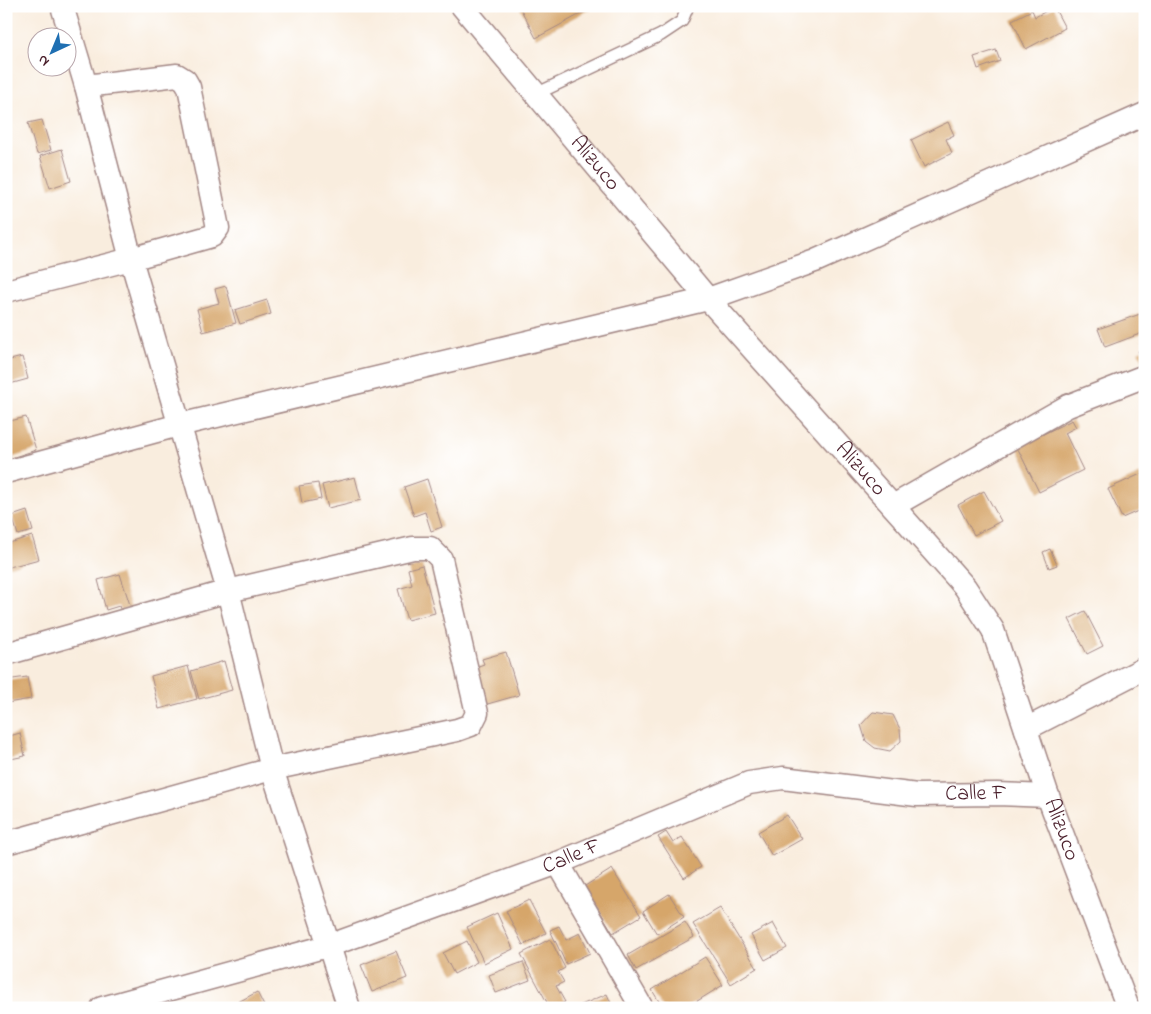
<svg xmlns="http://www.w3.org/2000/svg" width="1151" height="1014" viewBox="0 0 1151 1014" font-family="'Indie Flower',sans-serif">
<rect width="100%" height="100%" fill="#fff"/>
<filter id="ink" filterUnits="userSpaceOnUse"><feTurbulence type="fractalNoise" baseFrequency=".02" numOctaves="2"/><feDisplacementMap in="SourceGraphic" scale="10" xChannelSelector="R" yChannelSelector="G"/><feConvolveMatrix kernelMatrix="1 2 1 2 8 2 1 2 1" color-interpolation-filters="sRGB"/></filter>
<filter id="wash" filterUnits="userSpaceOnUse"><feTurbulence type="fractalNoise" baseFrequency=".0096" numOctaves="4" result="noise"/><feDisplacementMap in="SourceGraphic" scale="20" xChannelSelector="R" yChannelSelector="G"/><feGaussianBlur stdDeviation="1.12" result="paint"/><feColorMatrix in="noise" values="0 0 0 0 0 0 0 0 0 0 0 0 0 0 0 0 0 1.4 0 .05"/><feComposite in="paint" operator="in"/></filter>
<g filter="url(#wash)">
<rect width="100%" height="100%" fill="#f9edde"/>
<g id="blocks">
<path fill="#d6a66b" d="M519,6H589L590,9L536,38Z
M1054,7L1065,28L1026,49L1012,20L1032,10L1035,17Z
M996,50L1000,61L978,69L974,57Z
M42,120L51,150L37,154L28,123Z
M948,122L954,135L946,139L952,153L924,167L911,140Z
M62,149L71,181L50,188L40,156Z
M226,286L236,323L203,332L197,309L219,303L215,289Z
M267,300L271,314L240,324L235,310Z
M1140,314L1145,332L1105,347L1098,329Z
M1145,348V364L1138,351Z
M22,357L28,379L6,385V361Z
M26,417L36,450L11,458L6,440V422Z
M1072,420L1076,427L1065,433L1083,470L1039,492L1017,447Z
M1145,472V508L1122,518L1108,489Z
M355,477L361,500L328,508L322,485Z
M427,479L442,527L431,531L425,512L414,516L404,487Z
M318,483L321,499L302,503L299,486Z
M984,491L1001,521L974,535L958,505Z
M27,511L33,531L18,535L12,516Z
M32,536L39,559L6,568V544Z
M1050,549L1057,565L1049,568L1043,552Z
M422,565L435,613L407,620L398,589L412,585L408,569Z
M120,574L131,608L121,611L119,606L106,610L98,580Z
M1085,611L1103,646L1087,654L1069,619Z
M506,652L519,695L484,705L473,668L484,664L482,659Z
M224,661L232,690L199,699L191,671Z
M188,666L197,699L159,709L151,676Z
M27,677L31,699L7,703L6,680Z
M873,712L893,715L900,729L901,741L890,751L875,748L866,741L861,725Z
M20,733L25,756L6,760V737Z
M787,815L802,839L772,856L758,832Z
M666,832L673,843L682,837L701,867L684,878L658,837Z
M612,869L641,916L613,933L585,886Z
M669,894L684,917L657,934L643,911Z
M529,900L546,933L523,945L506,911Z
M720,908L757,968L731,984L693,924Z
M497,913L513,949L484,963L467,927Z
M685,922L694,937L636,970L628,955Z
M773,923L787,948L765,960L751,935Z
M559,926L566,940L580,933L590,953L566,964L550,930Z
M550,939L565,968L558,972L564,982L556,986L565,1002L553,1008H550L521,954Z
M467,941L477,962L454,974L443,953Z
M396,951L407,978L372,992L361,965Z
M705,957L723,985L686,1008H663L652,990Z
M523,962L530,980L496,993L489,975Z
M257,992L265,1008H227Z
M607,994L613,1008H574Z"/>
</g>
</g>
<g filter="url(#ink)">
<use href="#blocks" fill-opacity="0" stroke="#a28684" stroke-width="1"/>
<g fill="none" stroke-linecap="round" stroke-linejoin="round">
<defs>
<path id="service" d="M536,94L661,35L682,21L688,6"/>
<g id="minor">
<path d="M62,6L86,86L131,259L228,591L272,769L349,1008"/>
<path id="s1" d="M462,6L708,299L965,587L993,630L1048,796L1128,1008"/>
<path d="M6,291L131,259L212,236L218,228L189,87L185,80L177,75L86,86"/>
<path d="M6,472L179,425L708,299L815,261L1145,114"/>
<path d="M893,506L1068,406L1145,376"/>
<path d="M6,654L228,591L413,548H430L441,559L477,713L471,725L457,730L272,769L6,843"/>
<path d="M1026,729L1145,668"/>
<path d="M558,863L642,1008"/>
<path id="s2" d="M102,1008L331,945L558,863L749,783L783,778L917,795L997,794L1048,796"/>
</g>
</defs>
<use href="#service" stroke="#a28684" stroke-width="14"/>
<use href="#minor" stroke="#a28684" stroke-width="25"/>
<use href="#service" stroke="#fff" stroke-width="11"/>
<use href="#minor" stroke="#fff" stroke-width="22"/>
</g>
</g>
<g text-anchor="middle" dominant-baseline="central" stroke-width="4" stroke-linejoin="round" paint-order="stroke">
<g font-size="22" fill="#4a1f2b" stroke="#fff">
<text stroke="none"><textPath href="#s1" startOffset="206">Alizuco</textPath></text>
<text stroke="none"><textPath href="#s1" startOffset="611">Alizuco</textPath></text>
<text stroke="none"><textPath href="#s2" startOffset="914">Calle F</textPath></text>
<text stroke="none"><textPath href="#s1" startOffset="1031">Alizuco</textPath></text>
<text stroke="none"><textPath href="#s2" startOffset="494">Calle F</textPath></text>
</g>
</g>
<rect width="1151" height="1014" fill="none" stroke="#fff" stroke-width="25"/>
<g transform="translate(52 52) rotate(224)"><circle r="24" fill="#ffffff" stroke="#b7a5aa"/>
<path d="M0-4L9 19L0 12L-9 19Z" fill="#1f6fb2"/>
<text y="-8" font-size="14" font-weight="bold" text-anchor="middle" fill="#4a1f2b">N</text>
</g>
</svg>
